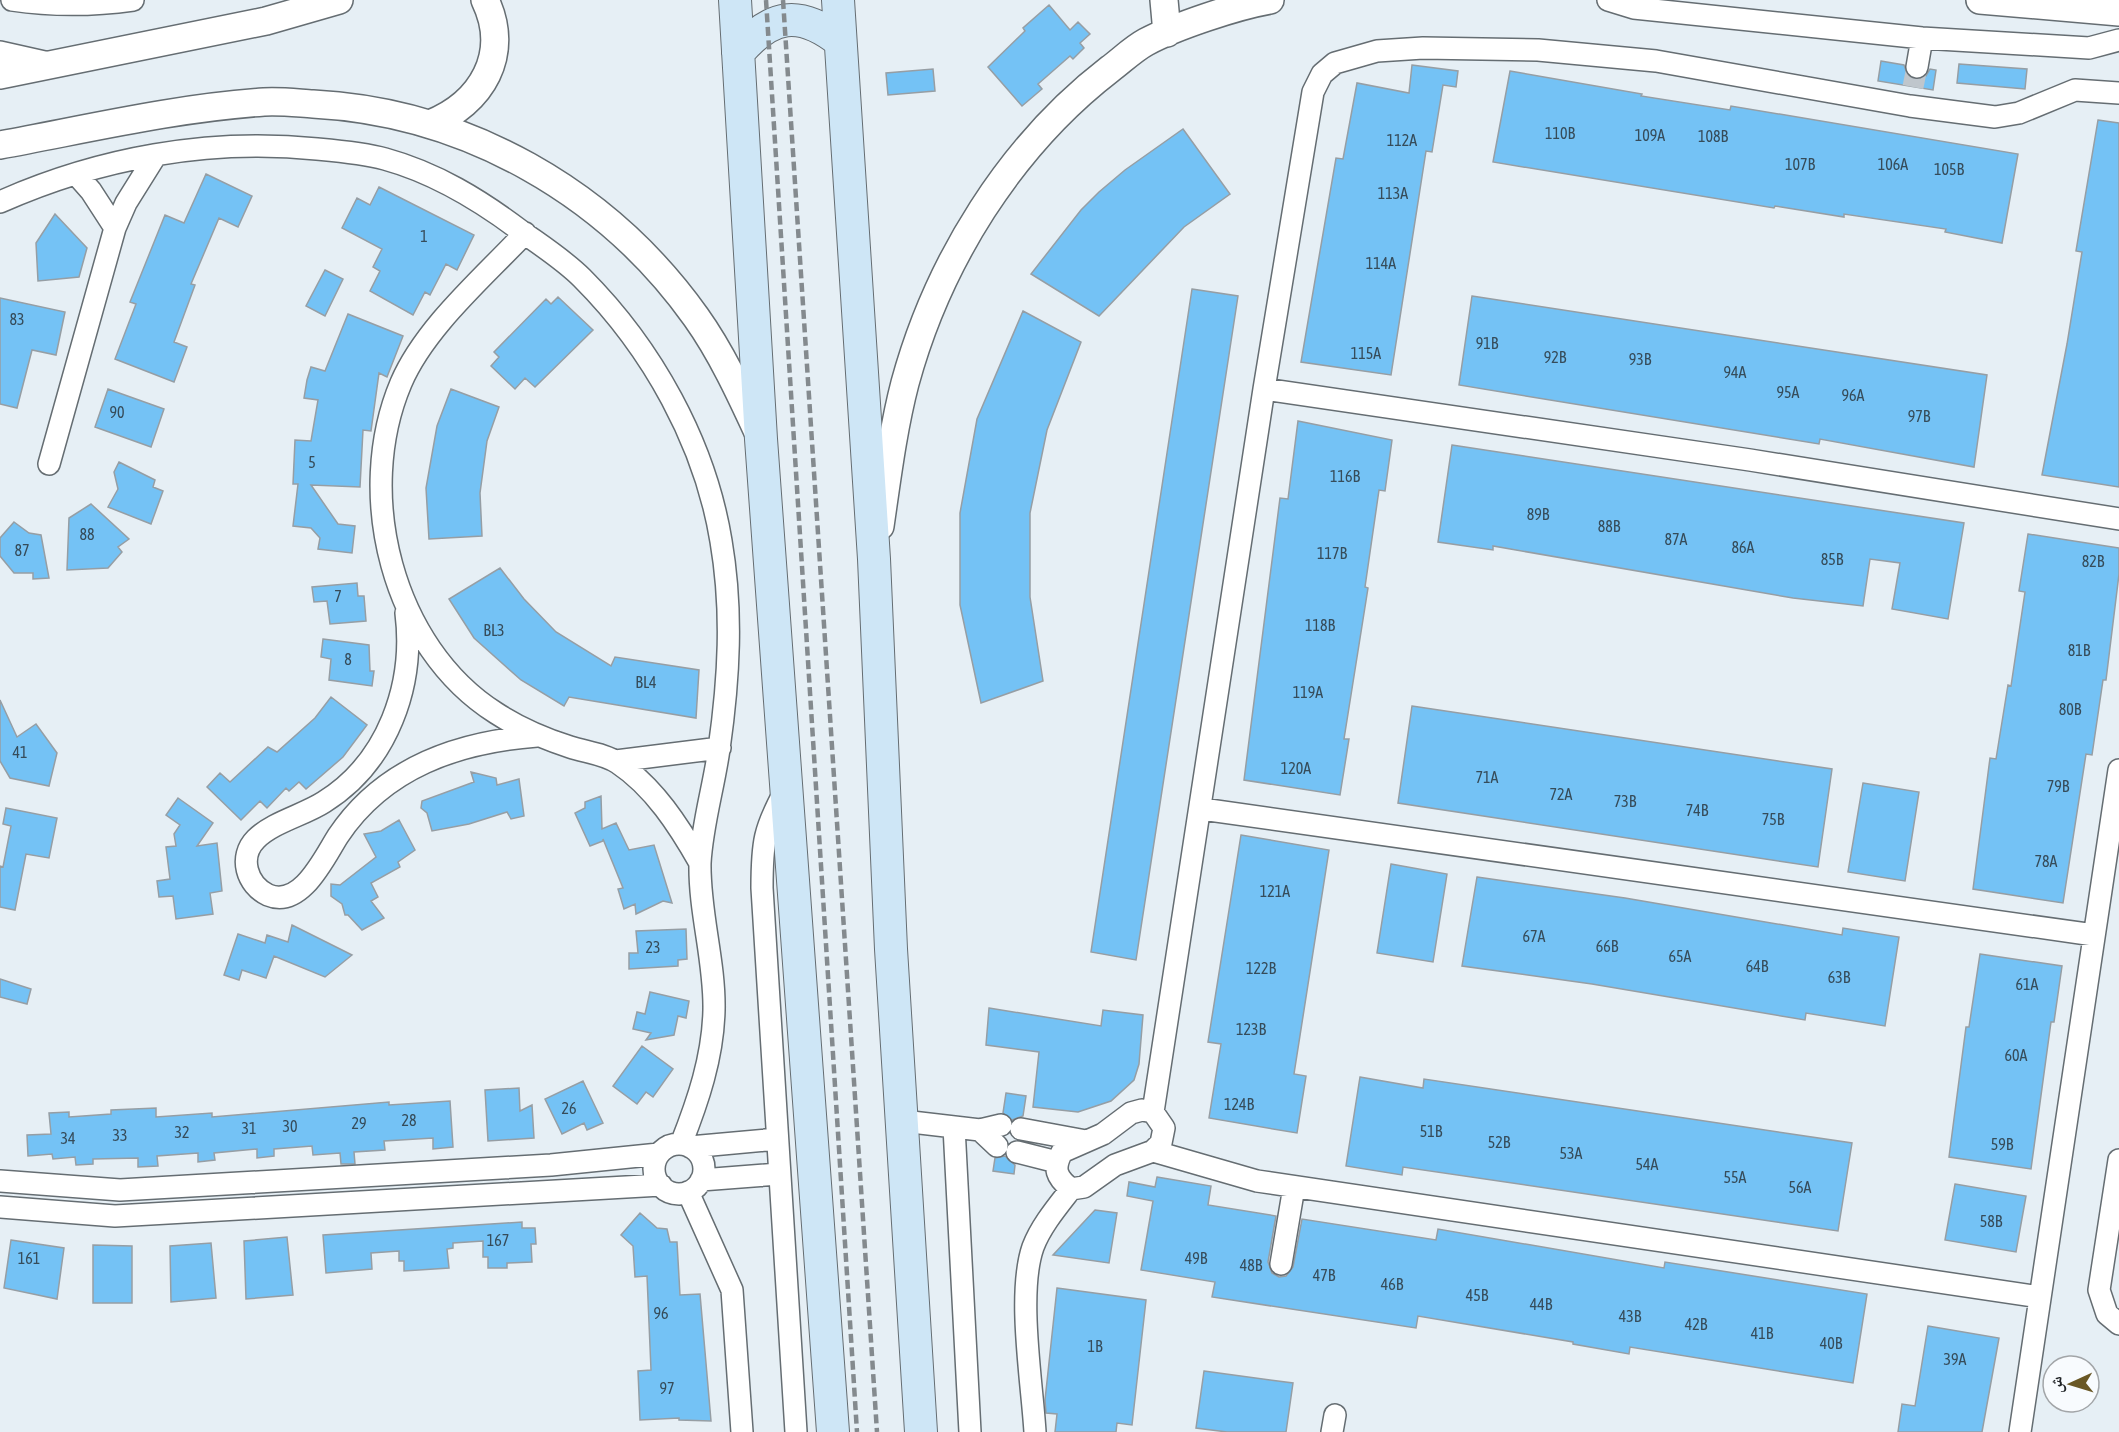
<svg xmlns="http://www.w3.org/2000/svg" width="2119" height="1432" viewBox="0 0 2119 1432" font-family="'Asap Condensed','Noto Naskh Arabic',sans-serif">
<rect width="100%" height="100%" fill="#e6eff5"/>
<path fill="#74c2f5" stroke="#969ea4" stroke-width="1.5" d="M1049,5L1070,30L1078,22L1090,34L1080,43L1084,48L1073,59L1070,56L1038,84L1042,89L1022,106L988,67L1025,31L1023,28Z
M1881,61L1904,65L1908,76L1915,80L1926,76L1930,69L1936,70L1933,90L1878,81Z
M1959,64L2027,69L2025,89L1957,83Z
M1412,65L1458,71L1456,87L1443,85L1432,152L1426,151L1391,375L1301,362L1336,158L1343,159L1357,83L1409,93Z
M933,69L935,91L888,95L886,73Z
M1510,71L1642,94L1641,96L1730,110L1731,106L2018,154L2002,243L1945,232L1946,229L1844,214V217L1775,206L1774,208L1493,162Z
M2098,120L2119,123V487L2042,475L2067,344L2082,252L2076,251Z
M1183,129L1230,194L1184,227L1099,316L1031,274L1081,210L1099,192L1125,170Z
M206,174L252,196L238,227L219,218L191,284L195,285L174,342L187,347L174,382L115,359L136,304L130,302L165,215L184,223Z
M379,187L474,235L457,270L446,264L430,295L425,292L413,315L370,291L380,271L373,267L382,249L342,228L357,198L370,205Z
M55,214L87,248L79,277L38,281L36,243Z
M325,270L343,279L325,316L306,306Z
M1192,289L1238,296L1136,960L1091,952Z
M1472,296L1987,375L1974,467L1820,439L1819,444L1459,385Z
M558,297L593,330L535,387L525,378L515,389L491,366L499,357L494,352L546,299L551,304Z
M0,298L65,312L56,355L32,350L17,408L0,404Z
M1023,311L1081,342L1047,430L1030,513V597L1043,681L981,703L960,605V513L977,419Z
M348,314L403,336L387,377L379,373L371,431L363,430L360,487L311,485L338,524L355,526L352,553L318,549L320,538L311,528L293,526L298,484H293L295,440L311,441L318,400L304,398L307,380L311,367L325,371Z
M108,389L164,409L151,447L95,427Z
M451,389L499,407L487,441L480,493L482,536L429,539L426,488L437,426Z
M1298,421L1392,440L1385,491L1379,490L1365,587L1368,588L1344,739H1349L1340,795L1244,780L1280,498L1288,499Z
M1452,445L1964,523L1948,619L1892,609L1900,563L1870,559L1863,606L1793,598L1493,546V550L1438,542Z
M119,462L155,480L153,487L163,491L151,524L108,507L118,489L114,472Z
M91,504L129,539L118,547L122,552L108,568L67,570L69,518Z
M14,522L29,533L41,535L49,578L33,579V573H14L0,556V538Z
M2028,534L2119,548V574L2106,680H2103L2092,755L2086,754L2063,903L1973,889L1990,758L1996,759L2008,685L2011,686L2025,592L2019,591Z
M500,568L524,599L556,632L611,666L615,657L699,670L696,718L569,697L564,706L521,680L474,638L449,599Z
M357,583L358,596H364L366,621L330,624L327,601L314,602L312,587Z
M323,639L369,645L370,671H374L372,686L329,680L331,659L321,657Z
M331,697L367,725L343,757L306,789L299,782L289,791L286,788L267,808L260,801L241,820L207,787L220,773L230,782L268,747L277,752L315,718Z
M0,700L17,737L36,724L57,753L49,786L10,778L0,761Z
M1412,706L1832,769L1818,867L1398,803Z
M471,772L496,778L497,785L519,779L524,816L511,819L507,812L469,824L432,831L427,813L421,808L422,801L474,782Z
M1863,783L1919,792L1905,881L1848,872Z
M601,796L602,829L616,823L629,850L654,845L672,903L663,901L636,914L635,904L624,909L618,889L623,888L603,839V841L590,846L575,813L585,808V802Z
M178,798L213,823L197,846L217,843L222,891L210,893L213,914L176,919L173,896L159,897L157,881L170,879L166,847L176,846L174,834L180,825L166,815Z
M6,808L57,818L49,858L26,854L15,910L0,907V866L3,867L11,826L3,824Z
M399,820L415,850L398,862L400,867L371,883L378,897L371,901L384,918L362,930L348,915H345L342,904L331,896V884L340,885L376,857L364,834L381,831Z
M1241,835L1329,850L1294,1074L1306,1076L1297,1133L1209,1118L1221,1044L1208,1042Z
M1391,864L1447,874L1433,962L1377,953Z
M1477,877L1625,898L1842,935L1843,928L1899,937L1885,1026L1806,1013L1805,1020L1592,984L1462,966Z
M292,925L352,955L325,977L274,956L266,978L242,970L239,980L224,975L238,934L265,943L267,935L288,942Z
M686,929L687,959L678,960V966L629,969V953H638L636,931Z
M1980,954L2062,966L2054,1022H2051L2031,1169L1949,1157L1966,1027H1969Z
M0,979L31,989L27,1004L0,997Z
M650,992L689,1001L686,1018L678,1016L674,1035L646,1040L651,1033L633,1029L637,1012L645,1014Z
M989,1008L1101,1026L1103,1010L1143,1015L1139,1064L1134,1080L1111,1101L1078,1112L1033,1107L1039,1052L986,1045Z
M642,1046L673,1069L653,1097L646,1092L637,1104L613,1086Z
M1360,1077L1423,1088L1424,1079L1852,1143L1838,1231L1403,1167L1402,1175L1346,1166Z
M583,1081L603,1123L587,1130L584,1123L562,1134L545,1099Z
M519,1088L520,1111L532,1105L534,1138L488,1141L485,1090Z
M1006,1093L1026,1096L1023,1116L1012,1120L1003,1113Z
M450,1101L453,1147L433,1149V1138L384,1141L385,1150L354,1152L355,1164H341L340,1153L313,1155L312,1146L274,1149V1156L257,1158V1149L214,1153L215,1160L198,1162V1153L157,1156L158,1166L138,1167V1158L93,1159V1164L76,1165L75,1157L53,1159L52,1154L28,1156L27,1135L51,1134L49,1113L69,1112V1117L111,1114V1110L156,1108V1117L212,1113V1117L389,1102V1105Z
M1005,1156L1015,1165L1014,1174L993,1171L995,1158Z
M1157,1177L1211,1186L1208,1205L1276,1216L1268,1262L1272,1273L1279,1277L1286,1276L1293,1267L1302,1219L1436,1240L1438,1229L1664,1268L1665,1262L1867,1294L1853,1383L1630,1347L1629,1354L1573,1344V1342L1418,1316L1416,1328L1212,1297L1215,1282L1141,1270L1153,1201L1127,1196L1129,1182L1155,1187Z
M1955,1184L2026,1196L2016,1252L1945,1240Z
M1095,1210L1117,1213L1109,1263L1053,1255Z
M640,1213L657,1228L667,1229L670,1242H677L680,1295L700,1294L711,1421L679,1420V1418L640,1420L638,1371L651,1370L647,1276L635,1277L633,1246L621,1235Z
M522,1222V1228H535L536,1244H531L532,1262L507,1263V1268H488V1257H483V1241L453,1243V1248L447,1249L449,1268L404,1271V1261H399V1251L371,1253L372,1269L326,1273L323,1235Z
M287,1237L293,1295L246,1299L244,1241Z
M11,1240L64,1248L57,1299L4,1288Z
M211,1243L216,1298L171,1302L170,1246Z
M93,1245L132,1246V1303H93Z
M1057,1288L1146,1300L1132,1425L1117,1423L1116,1432H1055L1057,1414L1046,1413L1045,1400Z
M1928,1326L1999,1338L1982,1432H1898L1902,1404L1915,1406Z
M1204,1371L1293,1383L1286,1432H1227L1196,1428Z"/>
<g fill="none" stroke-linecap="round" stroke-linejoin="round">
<path stroke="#bfc6cc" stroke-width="21" stroke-dasharray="21 10" stroke-linecap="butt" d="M1913,87L1917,67"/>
<defs>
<path id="minor" d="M12,0C53,6 91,6 133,0
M1608,0L1634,8L1922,38L2089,48L2119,40
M0,52L49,63
M1917,67L1922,38
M76,174L91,191L115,228
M0,202C99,158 208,138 317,149C339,151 363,153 385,159C436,173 480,200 521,231C542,246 564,260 582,278C652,348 705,443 721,541C733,611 729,679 719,749C714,786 702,825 700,863C699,912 715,961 714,1010C713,1057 698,1101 681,1144
M525,233C484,277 425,327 401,383C354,494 392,647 496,713C519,728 545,739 570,747C585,752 605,754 618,763C654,787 679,826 700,863
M1264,389L1750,460L2119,519
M49,464L115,228L126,203L156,155
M406,613C415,685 388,762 324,802C304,815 273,822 256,839C238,857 247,885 268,895C301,909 324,858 338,836C384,767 458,742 537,736
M616,761L720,748
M786,789C764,829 762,842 762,888L796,1432
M1202,809L2094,935
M1142,1110L1153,1112L1164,1128L1161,1143L1153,1151L1115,1165L1084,1187L1071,1189C1056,1177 1053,1169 1062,1152L1103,1134L1131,1113Z
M1153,1112L1264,389L1313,92L1322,74L1335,63L1377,51L1423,48L1538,50L1656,61L1910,106L1995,117L2019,113L2075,90L2119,93
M903,1121L980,1130L1001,1125
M954,1127L970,1432
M1021,1129L1086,1141
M980,1130L997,1146
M654 1169a25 25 0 1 1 50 0a25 25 0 1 1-50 0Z
M690,1147L777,1139
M1153,1151L1257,1181L2040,1297
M1017,1152L1057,1162
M2119,1160L2099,1290L2107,1314L2119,1324
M701,1180L779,1174
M0,1181L120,1190L551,1165L659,1154
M688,1192L732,1290L742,1432
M0,1207L115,1216L661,1185
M1281,1264L1294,1187
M1035,1432C1032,1382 1017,1293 1033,1247C1041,1226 1057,1207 1071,1189
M1332,1432L1335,1415
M2020,1432L2119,770"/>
<path id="tertiary" d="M1164,0L1167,33
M1980,0L2119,12
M0,75L266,21L339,0
M430,124C482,103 511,54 485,0
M0,145C87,129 175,108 264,102C280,101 297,103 313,104C466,112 607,192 696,317C721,352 740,393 758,432
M880,526C887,478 893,429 905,383C938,262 1010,146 1110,69C1121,61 1133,49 1146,42C1176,26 1236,6 1270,0"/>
<path id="secondary" d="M735,0L761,439L833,1432
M838,0L874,559L891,949L921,1432
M738,53C771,14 799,9 840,41"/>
</defs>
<use href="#minor" stroke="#656d72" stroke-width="24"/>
<use href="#tertiary" stroke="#656d72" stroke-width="30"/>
<use href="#secondary" stroke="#656d72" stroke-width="34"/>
<use href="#minor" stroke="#fff" stroke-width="21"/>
<use href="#tertiary" stroke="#fff" stroke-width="27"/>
<use href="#secondary" stroke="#cee6f6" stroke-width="32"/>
<path stroke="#848a8e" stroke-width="4.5" stroke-dasharray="9 4.5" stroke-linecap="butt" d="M766,0L857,1432
M783,0L877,1432"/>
</g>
<g text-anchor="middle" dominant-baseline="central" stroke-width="4.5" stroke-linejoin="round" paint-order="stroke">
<g font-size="16" fill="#364c5a">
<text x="1560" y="133">110B</text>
<text x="1650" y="135">109A</text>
<text x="1713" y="136">108B</text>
<text x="1402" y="140">112A</text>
<text x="1800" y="164">107B</text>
<text x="1893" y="164">106A</text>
<text x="1949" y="169">105B</text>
<text x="1393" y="193">113A</text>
<text x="424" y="236">1</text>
<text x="1381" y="263">114A</text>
<text x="17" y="319">83</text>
<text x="1487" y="343">91B</text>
<text x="1366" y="353">115A</text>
<text x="1555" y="357">92B</text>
<text x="1640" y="359">93B</text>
<text x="1735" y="372">94A</text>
<text x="1788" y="392">95A</text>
<text x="1853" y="395">96A</text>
<text x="117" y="412">90</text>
<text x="1919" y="416">97B</text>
<text x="312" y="462">5</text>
<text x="1345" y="476">116B</text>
<text x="1538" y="514">89B</text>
<text x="1609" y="526">88B</text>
<text x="87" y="534">88</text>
<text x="1676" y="539">87A</text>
<text x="1743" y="547">86A</text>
<text x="22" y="550">87</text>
<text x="1332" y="553">117B</text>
<text x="1832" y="559">85B</text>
<text x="2093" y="561">82B</text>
<text x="338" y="596">7</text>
<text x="1320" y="625">118B</text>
<text x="494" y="630">BL3</text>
<text x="2079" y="650">81B</text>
<text x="348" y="659">8</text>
<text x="646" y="682">BL4</text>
<text x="1308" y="692">119A</text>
<text x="2070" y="709">80B</text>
<text x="20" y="752">41</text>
<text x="1296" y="768">120A</text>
<text x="1487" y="777">71A</text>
<text x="2058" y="786">79B</text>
<text x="1561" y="794">72A</text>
<text x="1625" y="801">73B</text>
<text x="1697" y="810">74B</text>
<text x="1773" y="819">75B</text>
<text x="2046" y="861">78A</text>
<text x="1275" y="891">121A</text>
<text x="1534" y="936">67A</text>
<text x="1607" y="946">66B</text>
<text x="653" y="947">23</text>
<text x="1680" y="956">65A</text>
<text x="1757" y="966">64B</text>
<text x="1261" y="968">122B</text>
<text x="1839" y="977">63B</text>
<text x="2027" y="984">61A</text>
<text x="1251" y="1029">123B</text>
<text x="2016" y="1055">60A</text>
<text x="1239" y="1104">124B</text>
<text x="569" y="1108">26</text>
<text x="409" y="1120">28</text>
<text x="359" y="1123">29</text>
<text x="290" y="1126">30</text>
<text x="249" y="1128">31</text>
<text x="1431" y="1131">51B</text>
<text x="182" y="1132">32</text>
<text x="120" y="1135">33</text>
<text x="68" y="1138">34</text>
<text x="1499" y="1142">52B</text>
<text x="2002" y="1144">59B</text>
<text x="1571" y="1153">53A</text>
<text x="1647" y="1164">54A</text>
<text x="1735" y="1177">55A</text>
<text x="1800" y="1187">56A</text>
<text x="1991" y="1221">58B</text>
<text x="498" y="1240">167</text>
<text x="29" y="1258">161</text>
<text x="1196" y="1258">49B</text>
<text x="1251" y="1265">48B</text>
<text x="1324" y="1275">47B</text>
<text x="1392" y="1284">46B</text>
<text x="1477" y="1295">45B</text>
<text x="1541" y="1304">44B</text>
<text x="661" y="1313">96</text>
<text x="1630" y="1316">43B</text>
<text x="1696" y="1324">42B</text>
<text x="1762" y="1333">41B</text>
<text x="1831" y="1343">40B</text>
<text x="1095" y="1346">1B</text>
<text x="1955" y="1359">39A</text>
<text x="667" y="1388">97</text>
</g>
</g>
<g transform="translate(2071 1384) rotate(266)"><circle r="28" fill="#f8fbfe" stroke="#a2a5a8" stroke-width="1.5"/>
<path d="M0-4.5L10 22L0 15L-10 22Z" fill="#695725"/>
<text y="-9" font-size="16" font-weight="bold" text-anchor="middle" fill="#212427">ش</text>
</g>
</svg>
